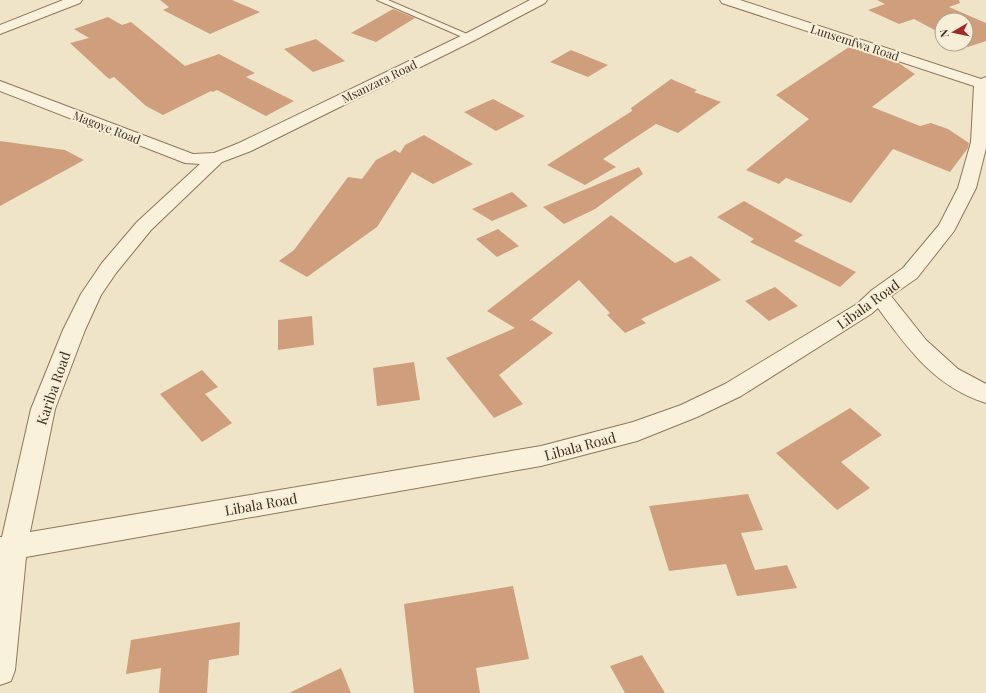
<svg xmlns="http://www.w3.org/2000/svg" width="986" height="693" viewBox="0 0 986 693" font-family="'Playfair Display',serif">
<rect width="100%" height="100%" fill="#f0e4c8"/>
<path fill="#cf9f7d" d="M160,0H232L260,12L210,34L163,10L169,7Z
M877,0H959L960,3L949,7L986,23V41L968,47L962,44H966V20H942V34L914,19L899,24L868,10L885,4Z
M393,9L415,18L376,42L351,33Z
M108,17L122,25L131,22L185,66L219,54L255,73L246,77L294,101L266,116L217,90L213,92L211,91L163,115L146,106L114,77L109,79L70,43L89,38L74,29Z
M316,39L345,61L313,72L284,49Z
M849,47L897,62L915,74L872,107L920,126L931,123L948,129L969,143L968,148L950,172L893,149L851,203L786,178L779,184L746,170L809,119L776,95Z
M571,50L608,65L588,77L550,62Z
M671,79L697,90L694,92L721,102L678,133L656,124L603,159L616,167L585,185L547,165L632,111L631,108Z
M493,99L525,116L496,131L464,112Z
M424,135L473,164L433,184L412,172L377,227L307,277L279,261L294,250L348,177L362,179L376,160L395,150L400,153L405,145Z
M0,141L65,150L84,160L0,206Z
M639,167L643,174L595,209L564,224L543,207Z
M512,192L528,206L492,221L472,209Z
M744,201L803,235L794,241L856,272L840,287L750,242L754,239L717,217Z
M611,215L675,263L691,256L721,280L641,319L646,323L625,333L607,315L610,313L579,280L529,321L532,320L553,333L499,375L523,404L494,418L446,358L515,328L487,311Z
M498,229L519,246L497,257L476,239Z
M775,287L798,306L769,321L745,301Z
M312,316L314,345L278,350V320Z
M414,362L420,400L377,406L373,368Z
M202,370L218,387L205,394L232,423L202,442L160,394Z
M850,408L882,435L841,462L870,488L837,510L776,453Z
M748,494L763,530L741,533L755,570L787,565L797,588L737,596L726,564L669,571L649,506Z
M513,586L529,659L476,668L480,693H414L404,604Z
M240,622L239,655L209,660L207,693H159L161,668L126,674L131,640Z
M642,655L665,693H625L610,666Z
M341,668L351,693H289Z"/>
<g fill="none" stroke-linecap="round" stroke-linejoin="round">
<defs>
<path id="lane" d="M377,0H388L474,37L473,39H467Z"/>
<path id="street" d="M63,0H82L80,3L0,34V25Z
M530,0H547L545,3L475,40L251,151L222,162L151,230L116,273L101,295L85,330L55,409L30,532L541,446L633,422L681,405L725,384L857,304L872,290L903,268L939,225L958,188L971,142L974,86L722,3L720,0H740L981,79L986,77V148L976,188L954,231L917,278L891,296L926,340L958,369L986,384V403C935,387 908,349 878,308L871,314L741,396L697,417L637,441L541,466L26,557L15,670L11,681L0,685V537H2L31,409L63,330L81,294L102,263L137,222L200,164L185,163L0,91V81L193,154L214,153L239,143L465,34Z"/>
</defs>
<use href="#lane" stroke="#8d765c" stroke-width="2"/>
<use href="#street" stroke="#8d765c" stroke-width="2"/>
<use href="#lane" fill="#faf1dc" fill-rule="evenodd"/>
<use href="#street" fill="#faf1dc" fill-rule="evenodd"/>
</g>
<g text-anchor="middle" dominant-baseline="central" stroke-width="4" stroke-linejoin="round" paint-order="stroke">
<g font-size="12" fill="#3d2e20" stroke="#f7eed8">
<text transform="translate(855 42) rotate(18)">Lunsemfwa Road</text>
<text transform="translate(379 81) rotate(-26)">Msanzara Road</text>
<text transform="translate(107 127) rotate(21)">Magoye Road</text>
</g>
<g font-size="14" fill="#3d2e20" stroke="#f7eed8">
<text transform="translate(868 304) rotate(-36)">Libala Road</text>
<text transform="translate(53 388) rotate(-71)">Kariba Road</text>
<text transform="translate(580 446) rotate(-15)">Libala Road</text>
<text transform="translate(261 504) rotate(-10)">Libala Road</text>
</g>
</g>
<g transform="translate(954 32) rotate(261)"><circle r="19" fill="#f7eed8" stroke="#ada18e"/>
<path d="M0-3L7 15L0 10L-7 15Z" fill="#9e2a2b"/>
<text y="-6" font-size="11" font-weight="bold" text-anchor="middle" fill="#3d2e20">N</text>
</g>
</svg>
